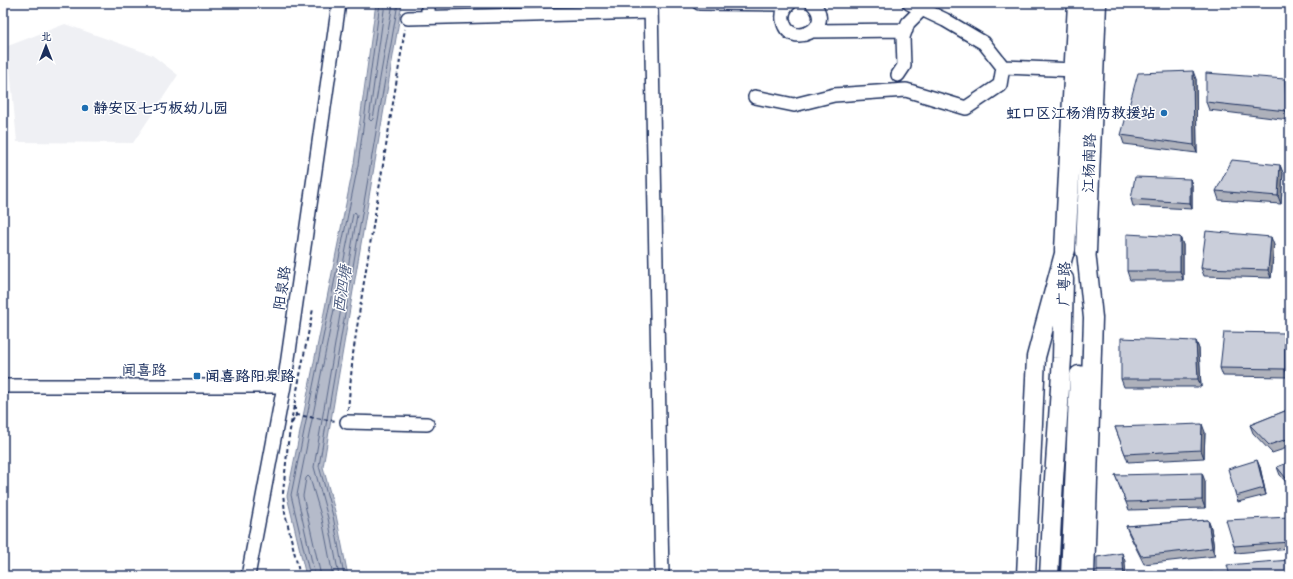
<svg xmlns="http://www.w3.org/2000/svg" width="1293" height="579" viewBox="0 0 1293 579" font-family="Itim,'LXGW WenKai TC',sans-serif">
<rect width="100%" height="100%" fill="#fff"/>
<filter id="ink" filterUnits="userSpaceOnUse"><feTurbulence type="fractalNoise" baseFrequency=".025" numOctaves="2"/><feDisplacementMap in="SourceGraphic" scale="8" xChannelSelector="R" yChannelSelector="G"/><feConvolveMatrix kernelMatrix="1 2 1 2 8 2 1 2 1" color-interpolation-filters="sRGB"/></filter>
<g filter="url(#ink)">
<path fill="#eff0f4" d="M65,24L152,55L178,75L133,143L17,142L8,46Z"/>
<path fill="#b5bbca" stroke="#77839f" d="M376,3H402L323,467L336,515L348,576H306L287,496L354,164Z"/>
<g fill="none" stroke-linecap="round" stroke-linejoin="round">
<path stroke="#596789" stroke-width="1" d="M385,3L369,119L371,121L373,119L393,3
M310,576L291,495L358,165L380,3
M315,576L297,495L353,214L355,212L357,215L314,467L328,518L339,576
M321,576L303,496L306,478L308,476L310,478L322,519L333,576
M344,576L333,516L319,466L398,3"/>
<defs>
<path id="street" d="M428,3V17
M651,3L662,576
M699,3L788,4V3
M790,3C785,7 782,13 783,20C788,51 838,28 812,3
M408,18L651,12
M813,31L906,30
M1003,67L1075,70
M898,75L904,66L903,37L908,23L922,9
M755,97L794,105L834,95L906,90L966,108L1000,85L1003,67L984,43L945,20L909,3
M3,386H284
M347,422L427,424
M248,576L284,386L339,3"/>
<path id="secondary" d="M1026,576L1036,357L1065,250
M1049,576L1054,479L1062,358L1064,279
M1070,576L1079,375
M1085,576L1093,318L1086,251"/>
<path id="primary" d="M1065,250L1078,3
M1086,251L1096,3"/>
</defs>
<use href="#street" stroke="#1b2f5e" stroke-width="16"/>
<use href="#secondary" stroke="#1b2f5e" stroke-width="21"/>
<use href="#primary" stroke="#1b2f5e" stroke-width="23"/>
<path stroke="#1b2f5e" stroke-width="2" stroke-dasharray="4 3" stroke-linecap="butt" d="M348,410L353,354L363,288L405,29
M296,415L336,421
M292,423L296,415L295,406
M300,576L285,513L283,493L288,443L293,411L313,309"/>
<use href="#street" stroke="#fff" stroke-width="13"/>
<use href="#secondary" stroke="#fff" stroke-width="18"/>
<use href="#primary" stroke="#fff" stroke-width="20"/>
</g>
<path fill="#aeb1bb" stroke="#1b2f5e" d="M1196,79L1197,153L1124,144L1121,135Z
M1288,88L1289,120L1209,110L1206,102Z
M1280,165L1283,173L1281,204L1219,200L1216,191Z
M1190,179L1192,185V209L1133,206L1131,199Z
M1180,237L1183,245V280H1130L1127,271Z
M1274,245L1271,278L1204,276L1201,268Z
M1196,341L1199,349L1201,387H1124L1121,379Z
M1288,342V377L1223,376L1220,368Z
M1290,409V447L1272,453L1253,433L1250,425Z
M1115,427L1205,432L1204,458L1128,462Z
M1290,462V487L1280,475L1277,467Z
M1260,467L1266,495L1238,502L1236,496Z
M1115,475L1205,481V508L1129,510Z
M1290,517V548L1236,553L1234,546Z
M1208,520L1211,528L1215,556L1144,564L1129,534L1126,526Z"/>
<path fill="#8d9099" stroke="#1b2f5e" d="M1193,71L1196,79L1197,153L1194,145Z
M1285,79L1288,88L1289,120L1286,111Z
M1280,165L1283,173L1281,204L1278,196Z
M1190,179L1192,185V209L1190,203Z
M1180,237L1183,245V280L1180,271Z
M1271,237L1274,245L1271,278L1268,270Z
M1285,333L1288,342V377L1285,369Z
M1196,341L1199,349L1201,387L1198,379Z
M1202,424L1205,432L1204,458L1201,450Z
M1257,460L1260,467L1266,495L1264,488Z
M1202,473L1205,481V508L1202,500Z
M1208,520L1211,528L1215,556L1212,548Z
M1122,553L1125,561L1126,576H1124Z"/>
<path fill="#caceda" stroke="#1b2f5e" d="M1193,71L1194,145L1121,135L1138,73Z
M1206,73L1285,79L1286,111L1206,102Z
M1232,160L1280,165L1278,196L1216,191Z
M1135,177L1190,179V203L1131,199Z
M1206,231L1271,237L1268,270L1201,268Z
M1127,234L1180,237V271H1127Z
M1224,332L1285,333V369L1220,368Z
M1121,338L1196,341L1198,379H1121Z
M1290,409V438L1269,445L1250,425Z
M1202,424L1201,450L1125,454L1115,427Z
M1257,460L1264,488L1236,496L1228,469Z
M1290,462V483L1277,467Z
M1202,473V500L1126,502L1115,475Z
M1290,517V542L1234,546L1226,520Z
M1208,520L1212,548L1141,556L1126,526Z
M1122,553L1124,576H1097V557Z
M1290,560V576H1230L1227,565Z
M1213,573V576H1141V574Z"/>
</g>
<g fill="#1f6fb2" stroke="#fff" stroke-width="1.5">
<circle cx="85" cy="108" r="4"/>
<circle cx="1164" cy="113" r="4"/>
<rect x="193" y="372" width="8" height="8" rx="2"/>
</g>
<g text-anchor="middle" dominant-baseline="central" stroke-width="3" stroke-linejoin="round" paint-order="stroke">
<g font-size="15" font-weight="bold" fill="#1b2f5e" stroke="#fff" text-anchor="start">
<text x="93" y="108">静安区七巧板幼儿园</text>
<text x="1156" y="113" text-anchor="end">虹口区江杨消防救援站</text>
<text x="205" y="376">闻喜路阳泉路</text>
</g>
<g font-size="15" fill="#1b2f5e" stroke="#fff">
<text transform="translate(1089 163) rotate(-88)">江杨南路</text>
<text transform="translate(1064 284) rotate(-89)">广粤路</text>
<text transform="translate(282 288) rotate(-82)">阳泉路</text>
<text x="144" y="370">闻喜路</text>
</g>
<g font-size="16" font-style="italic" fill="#49597e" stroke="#fff">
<text transform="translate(342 289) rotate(-81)">西泗塘</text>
</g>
</g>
<rect width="1293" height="579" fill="none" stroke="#fff" stroke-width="16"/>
<rect x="8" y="8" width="1277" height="563" fill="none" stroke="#1b2f5e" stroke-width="1.5" filter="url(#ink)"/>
<g transform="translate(46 46)" stroke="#ffffff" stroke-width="3" paint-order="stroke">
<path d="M0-3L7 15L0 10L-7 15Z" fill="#1b2f5e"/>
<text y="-6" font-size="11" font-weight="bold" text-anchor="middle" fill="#1b2f5e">北</text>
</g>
</svg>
